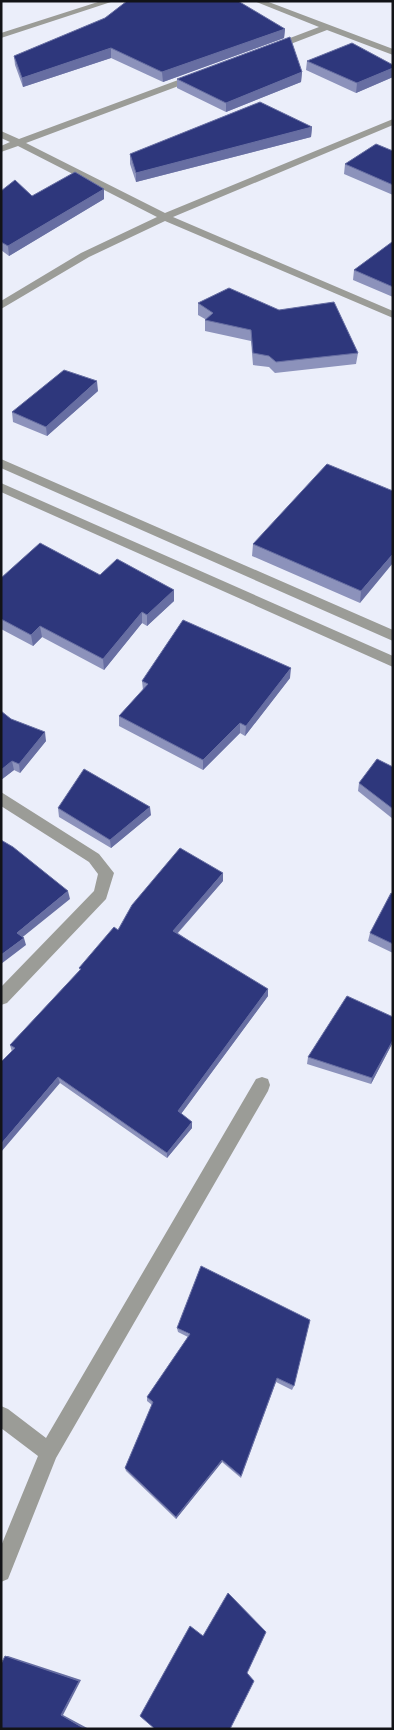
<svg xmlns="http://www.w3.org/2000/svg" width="394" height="1730" viewBox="0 0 394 1730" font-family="'Playfair Display',serif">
<rect width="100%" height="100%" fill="#ebeefa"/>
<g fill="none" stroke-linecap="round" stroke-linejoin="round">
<path fill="#9b9c97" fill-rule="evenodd" d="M101,1H114L1,38V33Z
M254,1H266L393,49V55L327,30L275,50H269V46L319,27Z
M197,73L201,76L200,78L26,143L165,213L393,119V125L173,217L393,311V318L165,221L89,257L1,309V301L81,253L157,217L18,146L1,152V146L10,142L1,138V131L19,139Z
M1,459L393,630V641L1,468Z
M1,483L393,656V667L1,492Z
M1,792L99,854L114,873L106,899L7,1003L1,1005V987L94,891L98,874L89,862L1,806Z
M262,1077L268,1079L270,1085L268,1091L56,1458L8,1579L1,1582V1546L38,1456L1,1428V1406L8,1409L46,1438L256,1079Z"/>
</g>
<path fill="#8c92bb" d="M285,29L284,38L163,82L111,58L23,87L15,65L14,56Z
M307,61L393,65V77L356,93L306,70Z
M302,72L301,82L226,112L177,88V79Z
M312,127L311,137L136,182L130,164V154Z
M393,151V195L344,174L345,164Z
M104,189V199L9,256L1,250V191L32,196Z
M393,242V297L353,280L354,270Z
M198,303L358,353L356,364L275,373L269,367L253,365L251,341L205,331V319L198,315Z
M98,391L47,436L13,422L12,412Z
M393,491L360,603L252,556L253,544Z
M100,575L174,590V601L147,626L142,623L104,670L42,637L33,646L1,629V578Z
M290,678L245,736L240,733L203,770L119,726V716L143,690L142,681Z
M11,719L46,741L20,773L14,770L1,780Z
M393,767V819L358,791L359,783Z
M58,808L151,815L111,848L59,817Z
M223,881L178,933L268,996L181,1114L192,1128L167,1158L60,1083L12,1052L10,1045L80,970L79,968L118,930Z
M393,894V953L368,941L370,933Z
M393,1017V1042L371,1084L307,1064L308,1057Z
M177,1328L294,1386L292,1390L276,1382L241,1478L222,1462L176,1519L126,1471L125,1468L152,1405L147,1401V1397L188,1337L178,1332Z"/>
<path fill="#676ea2" d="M285,29L284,38L163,82L162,72Z
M111,48V58L23,87L22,78Z
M393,68V77L356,93L357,83Z
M302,72L301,82L226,112V103Z
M312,127L311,137L136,182V173Z
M104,189V199L9,256L8,246Z
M97,381L98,391L47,436L46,427Z
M393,554V563L360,603L361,591Z
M174,590V601L147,626V615Z
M142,612V623L104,670L103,659Z
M40,626L42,637L33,646L31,635Z
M291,668L290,678L245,736L246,726Z
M240,723V733L203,770V760Z
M45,732L46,741L20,773L19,764Z
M12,761L14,770L1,780V770Z
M150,807L151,815L111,848L110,840Z
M223,873V881L173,938V931Z
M68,891L70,899L19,940L17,933Z
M24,938L26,945L1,964V955Z
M268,989V996L178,1118V1111Z
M393,1040V1042L371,1084L372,1078Z
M58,1077L60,1083L1,1152V1144Z
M192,1122V1128L167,1158V1153Z
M222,1460V1462L176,1519V1517Z
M5,1656H8L81,1680L63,1715L89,1729H85L61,1715Z"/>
<path fill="#2e377c" stroke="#676ea2" d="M127,1H238L285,29L162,72L111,48L22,78L14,56L105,18Z
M290,37L302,72L226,103L177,79Z
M352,43L393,65V68L357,83L307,61Z
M260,102L312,127L136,173L130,154Z
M376,144L393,151V185L345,164Z
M75,172L104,189L8,246L1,242V191L15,180L32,196Z
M392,242H393V287L354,270Z
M229,288L279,310L334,302L358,353L276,362L269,356L253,353L251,330L205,320L213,313L198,303Z
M64,370L97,381L46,427L12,412Z
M327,464L393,491V554L361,591L253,544Z
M40,543L100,575L117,559L174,590L147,615L142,612L103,659L40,626L31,635L1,619V578Z
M183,620L291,668L246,726L240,723L203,760L119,716L148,684L142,681Z
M1,711L11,719L45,732L19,764L12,761L1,770Z
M377,759L393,767V809L359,783Z
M84,769L150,807L110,840L58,808Z
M1,840L13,847L68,891L17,933L24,938L1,955Z
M180,848L223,873L173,931L268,989L178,1111L192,1122L167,1153L58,1077L1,1144V1062L15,1048L10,1045L81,969L79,968L114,927L118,930L132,905Z
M391,893L393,894V944L370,933Z
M347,996L393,1017V1040L372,1078L308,1057Z
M201,1266L310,1320L294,1386L277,1378L241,1476L222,1460L176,1517L125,1468L153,1402L147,1397L190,1334L177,1328Z
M228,1593L266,1632L247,1673L254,1681L230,1729H155L140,1716L190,1626L203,1636Z
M5,1656L79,1681L61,1715L85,1729H1V1664Z"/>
<rect width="394" height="1730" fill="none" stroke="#121317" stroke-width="5"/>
</svg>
